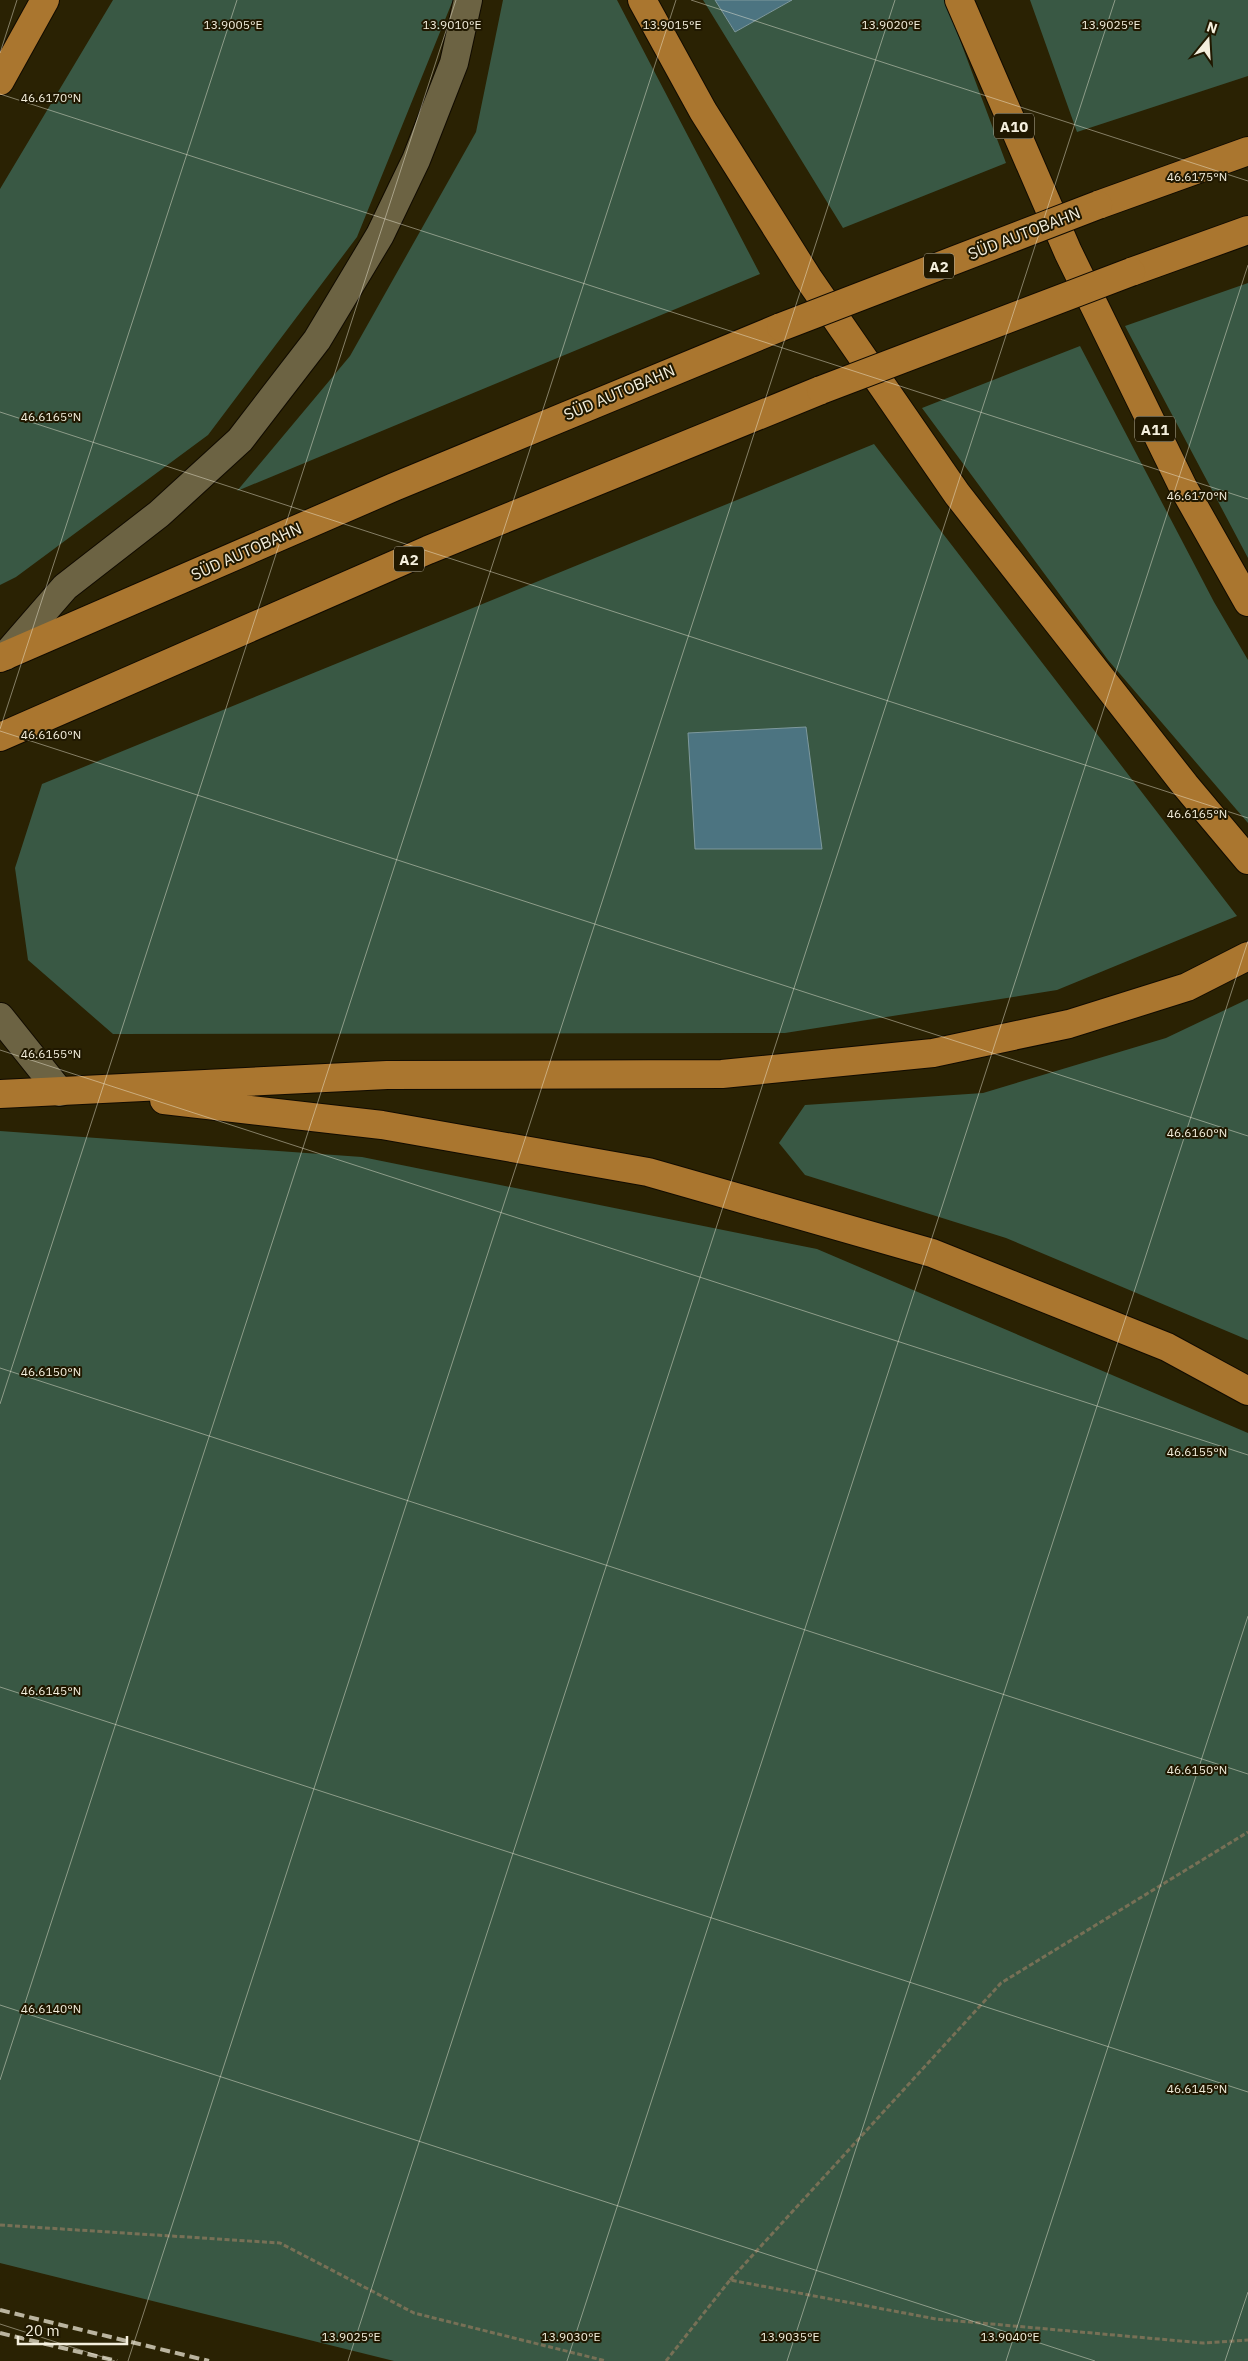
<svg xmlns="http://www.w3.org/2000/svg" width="1248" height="2361" viewBox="0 0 1248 2361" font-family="'IBM Plex Sans',sans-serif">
<rect width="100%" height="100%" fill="#2a2203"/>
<path fill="#395844" d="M113,0H453L357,237L208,435L16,577L0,585V189Z
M503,0H617L760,274L237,491L350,356L476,132Z
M703,0H715L735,32L792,0H945L1006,163L843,228Z
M1030,0H1248V76L1077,132Z
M1248,283V558L1125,326Z
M1080,346L1214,602L1248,660V823L1108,660L922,408Z
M874,444L1237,916L1057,990L785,1033L113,1034L28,960L15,868L42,784Z
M1248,999V1340L1006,1238L805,1175L779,1143L805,1105L983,1093L1166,1038Z
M0,1131L362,1157L817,1249L1248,1433V2361H394L0,2263Z"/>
<path fill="#4c7481" stroke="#7e999d" d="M715,0H792L735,32Z
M806,727L822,849H695L688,733Z"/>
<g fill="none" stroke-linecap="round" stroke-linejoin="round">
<defs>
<path id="minor" d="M5,656L65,587L159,514L240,440L317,340L380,235L416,160L454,63L468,0
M0,1017L60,1092"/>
<path id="highway" d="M642,0L703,111L808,278L957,494L1185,785L1248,860
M959,0L1068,252L1183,487L1248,602
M0,81L45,0
M1098,205L1248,151
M1131,272L1248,230
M0,658L394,487L781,327
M0,737L428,550L821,390
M0,1094L387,1075L722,1074L933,1053L1069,1024L1187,987L1248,956
M164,1100L382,1125L648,1172L932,1253L1167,1347L1248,1391"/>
</defs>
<use href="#minor" stroke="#110b00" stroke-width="30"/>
<use href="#highway" stroke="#110b00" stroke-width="30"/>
<path stroke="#777056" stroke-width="3" stroke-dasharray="5 2.5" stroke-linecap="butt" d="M0,2225L280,2243L414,2313L606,2361
M730,2280L1001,1983L1248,1832
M666,2361L730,2280L936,2319L1203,2343L1248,2340"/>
<use href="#minor" stroke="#6c6343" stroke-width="28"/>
<use href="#highway" stroke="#aa762f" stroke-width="28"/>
<path stroke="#bab49f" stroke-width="4" stroke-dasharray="10 5" stroke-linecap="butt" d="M0,2310L209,2361
M0,2333L117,2361"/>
<defs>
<path id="highway-bridge" d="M781,327L1098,205
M821,390L1131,272"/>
</defs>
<use href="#highway-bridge" stroke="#110b00" stroke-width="30" stroke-linecap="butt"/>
<use href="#highway-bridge" stroke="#aa762f" stroke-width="28"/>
</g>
<path fill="none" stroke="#f4efdd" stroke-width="1" stroke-opacity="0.45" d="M691,0L1248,181M0,53L17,0M0,94L1248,499M0,412L1248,818M0,729L237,0M0,731L1248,1136M0,1050L1248,1455M0,1368L1248,1774M0,1404L456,0M0,1687L1248,2092M0,2005L1095,2361M0,2080L676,0M0,2324L115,2361M128,2361L895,0M348,2361L1115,0M567,2361L1248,265M787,2361L1248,941M1006,2361L1248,1616M1225,2361L1248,2292"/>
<g text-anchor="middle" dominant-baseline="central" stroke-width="4" stroke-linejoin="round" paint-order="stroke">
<g fill="#201800" stroke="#b4ae9b" stroke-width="1">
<rect x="994" y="113.5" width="40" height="25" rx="4"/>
<rect x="924" y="253.5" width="30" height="25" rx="4"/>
<rect x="1135" y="416.5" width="40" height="25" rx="4"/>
<rect x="394" y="546.5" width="30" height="25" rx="4"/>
</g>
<g font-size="15" font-weight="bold" fill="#f4efdd">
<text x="1014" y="126">A10</text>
<text x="939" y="266">A2</text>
<text x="1155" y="429">A11</text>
<text x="409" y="559">A2</text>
</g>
<g font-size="16" fill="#f4efdd" stroke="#201800">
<text transform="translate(1024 233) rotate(-21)">SÜD AUTOBAHN</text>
<text transform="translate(619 392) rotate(-23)">SÜD AUTOBAHN</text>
<text transform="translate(246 551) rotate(-24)">SÜD AUTOBAHN</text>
</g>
</g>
<g font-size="12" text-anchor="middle" fill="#f4efdd" stroke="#201800" stroke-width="4" stroke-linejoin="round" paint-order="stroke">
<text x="233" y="29">13.9005°E</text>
<text x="452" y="29">13.9010°E</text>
<text x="672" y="29">13.9015°E</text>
<text x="891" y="29">13.9020°E</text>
<text x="1111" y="29">13.9025°E</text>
<text x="51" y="102">46.6170°N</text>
<text x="1197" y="181">46.6175°N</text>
<text x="51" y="421">46.6165°N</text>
<text x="1197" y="500">46.6170°N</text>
<text x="51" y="739">46.6160°N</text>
<text x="1197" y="818">46.6165°N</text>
<text x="51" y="1058">46.6155°N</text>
<text x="1197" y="1137">46.6160°N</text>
<text x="51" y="1376">46.6150°N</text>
<text x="1197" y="1456">46.6155°N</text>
<text x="51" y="1695">46.6145°N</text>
<text x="1197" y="1774">46.6150°N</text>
<text x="51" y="2013">46.6140°N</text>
<text x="1197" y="2093">46.6145°N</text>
<text x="351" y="2341">13.9025°E</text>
<text x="571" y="2341">13.9030°E</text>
<text x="790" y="2341">13.9035°E</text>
<text x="1010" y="2341">13.9040°E</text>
</g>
<g transform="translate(1208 40) rotate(18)" stroke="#201800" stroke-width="4" paint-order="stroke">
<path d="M0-4L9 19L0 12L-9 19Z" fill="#f4efdd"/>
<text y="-8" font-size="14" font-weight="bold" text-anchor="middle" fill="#f4efdd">N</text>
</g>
<path d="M18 2336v8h109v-8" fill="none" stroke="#f4efdd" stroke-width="2.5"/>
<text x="25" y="2336" font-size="15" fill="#f4efdd" stroke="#201800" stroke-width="4" paint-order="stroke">20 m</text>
</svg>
